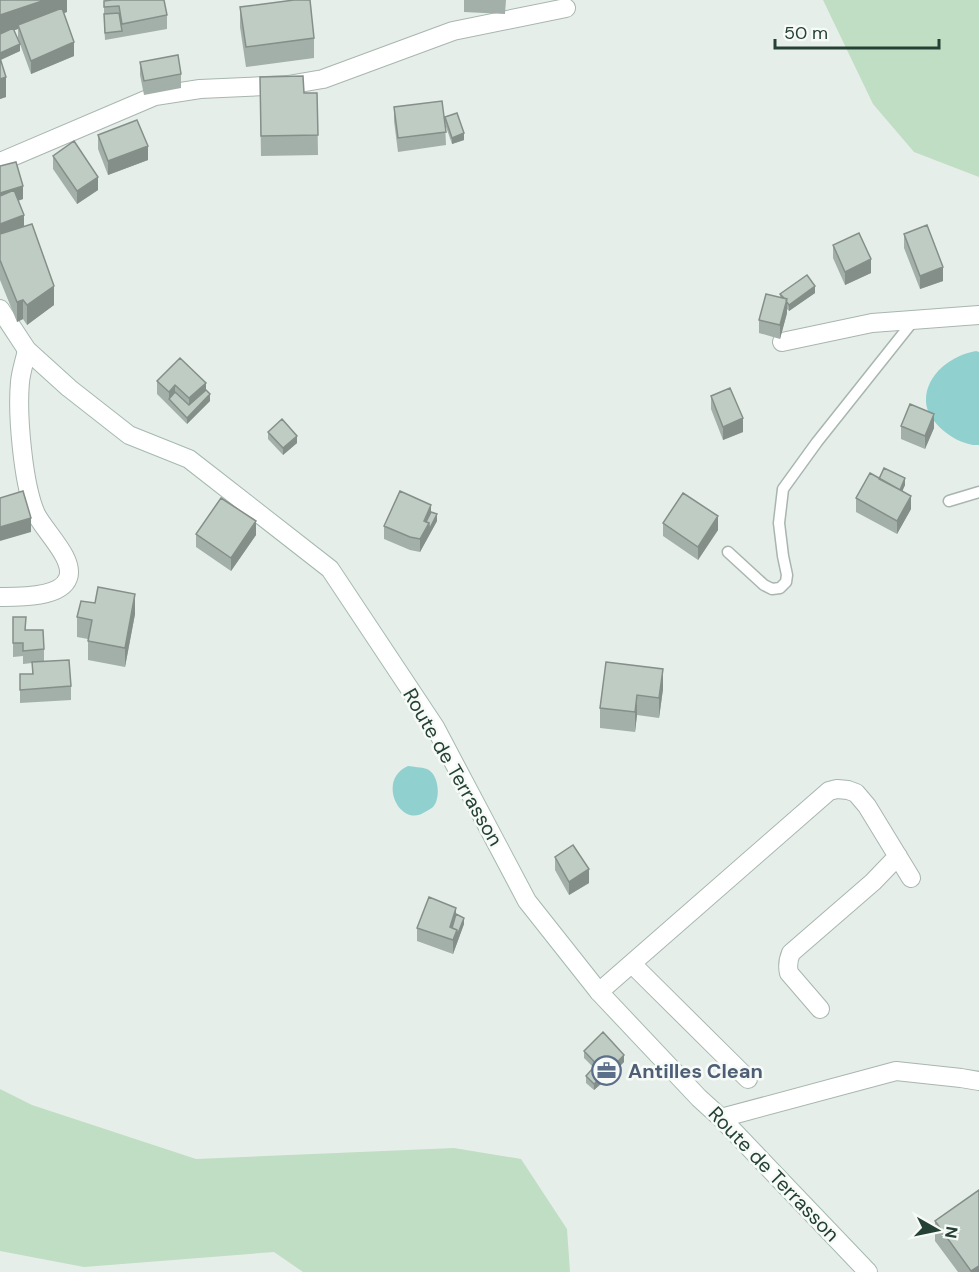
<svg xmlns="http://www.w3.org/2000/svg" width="979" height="1272" viewBox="0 0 979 1272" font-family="'DM Sans',sans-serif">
<rect width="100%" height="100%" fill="#e6eee9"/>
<path fill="#c0dec3" d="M823,0H979V177L914,152L873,104Z
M0,1089L32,1105L196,1159L454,1148L521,1159L567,1229L570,1272H303L274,1252L84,1267L0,1251Z"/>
<path fill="#90d1d0" d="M976,351L979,352V445C959,447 925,422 926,400C926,374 952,355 976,351Z
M408,766C414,767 421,767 427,769C439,774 441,798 433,807C431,809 428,810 425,812C400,829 376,780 408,766Z"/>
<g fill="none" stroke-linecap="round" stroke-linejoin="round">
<defs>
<path id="lane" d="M949,501L979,492
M728,552L764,585L772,589L780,588L786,582L787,575L783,556L779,523L783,489L817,442L914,320"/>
<path id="street" d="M0,162L155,96L200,89L288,85L323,79L453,31L566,8
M782,342L872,323L979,315
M0,597C17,597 61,598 68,578C75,559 45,532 36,514C23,485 17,414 20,382C21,371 25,360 27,350
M632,964L748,1079
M599,992L829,791L837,789L848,790L856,793L867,806L911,878
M820,1009L789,973C787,965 788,960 791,953L873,882L898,856
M721,1118L896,1071L961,1078L979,1081"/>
<path id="secondary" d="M0,309L27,350L69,388L129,435L189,459L330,569L435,727L527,901L599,992L699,1098L721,1118L868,1272"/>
</defs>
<use href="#lane" stroke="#a8b6af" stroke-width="13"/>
<use href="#street" stroke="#a8b6af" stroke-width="20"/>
<use href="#secondary" stroke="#a4baaf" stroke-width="20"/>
<use href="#lane" stroke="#fff" stroke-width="10"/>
<use href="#street" stroke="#fff" stroke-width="18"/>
<use href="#secondary" stroke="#fff" stroke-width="18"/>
</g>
<path fill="#a3afa9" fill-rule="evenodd" d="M0,0H67V12L64,13L74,56L31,74L20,44V51L1,60L6,97L0,99ZM18,29V38L20,44L14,30Z
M464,0H506L505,14L464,12Z
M104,1L167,15V29L105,40L104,21Z
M240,7L314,38V58L246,67L240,27Z
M140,62L181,74V88L144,95L140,75Z
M304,93H317L318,155L261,156L260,97Z
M394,107L445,122V117L464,140L452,144L445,124L446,145L398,152L394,121Z
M98,135L148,160L108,175L98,149Z
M53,156L98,190L77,204L53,169Z
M0,166L23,199L18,201L24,226L54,305L27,325L23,319L17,322L0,280Z
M904,234L943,281L920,289L904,248Z
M833,245L871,273L845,285L833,258Z
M815,293L789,311L787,309V313L780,339L759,333V320L780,297V294Z
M157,381L206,390L210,401L187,424L157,394Z
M711,396L743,432L723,440L711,409Z
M901,426L934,428L925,449L901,439Z
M268,432L297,443L283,455L268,439Z
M879,479L905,485L902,491L911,509L897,534L856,512V498Z
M431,512L437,521L420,552L410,550L384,539V526Z
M663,523L718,530L698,560L663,536Z
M196,534L256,535L231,571L196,547Z
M135,614L125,667L88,660V639L77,637V617Z
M13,617L44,649V661L71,686V700L20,703V674H32V663L23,664V656L13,657Z
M606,662L663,689L659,718L637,715L635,732L600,728V708Z
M555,857L589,883L569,895L555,870Z
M456,914L464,924L453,954L417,941V928Z
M584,1051L624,1062L606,1080L584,1058Z
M586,1076L602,1083L594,1090L586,1083Z
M935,1221L979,1272H958L935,1241Z"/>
<path fill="#858f89" d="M45,0H67V12L20,28L18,25V29L0,35V15Z
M74,42V56L31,74V61Z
M20,44V51L0,60V53Z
M6,77V97L0,99V79Z
M464,133V140L452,144V138Z
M148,146V160L108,175V161Z
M98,177V190L77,204V191Z
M23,186V199L0,206V193Z
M24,215V228L0,237V224Z
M871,259V273L845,285V272Z
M943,267V281L920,289V276Z
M54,286V305L27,325V305Z
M815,286V293L789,311V305Z
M787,299V313L780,339V325Z
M23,300V319L17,322V302Z
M206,383V396L189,412V398Z
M175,385V399H169V406V392Z
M210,394V401L187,424V418Z
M934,414V428L925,449V436Z
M743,418V432L723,440V427Z
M297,436V443L283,455V448Z
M905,478V485L899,499V492Z
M911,496V509L897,534V521Z
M431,505V519L426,529L424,521Z
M437,514V521L420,552V539L429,523Z
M718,516V530L698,560V547Z
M31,518V532L0,541V527Z
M256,521V535L231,571V558Z
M135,594V614L125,667V648Z
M663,669V689L659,718V698Z
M637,695V715L635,732V712Z
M589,869V883L569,895V882Z
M456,908V921L452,934L450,927Z
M464,918V924L453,954V940L457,930Z
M624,1055V1062L606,1080V1074Z
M602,1076V1083L594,1090V1084Z
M979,1266V1272H971V1271Z"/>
<path fill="#beccc4" stroke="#858f89" stroke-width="1.5" d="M0,0H45L0,15Z
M112,0H164L167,15L122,24L119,6L104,7V1Z
M294,0H310L314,38L246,47L240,7Z
M62,8L74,42L31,61L18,25Z
M119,13L122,31L105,33L104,14Z
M13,28L20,44L0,53V34Z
M178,55L181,74L144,81L140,62Z
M0,58L6,77L0,79Z
M303,76L304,93H317L318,135L261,136L260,77Z
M442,101L446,132L398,138L394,107Z
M457,113L464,133L452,138L445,117Z
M137,120L148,146L108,161L98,135Z
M74,141L98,177L77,191L53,156Z
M16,162L23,186L0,193V166Z
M14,190L24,215L0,224V196Z
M32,224L54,286L27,305L23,300L17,302L0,260V234Z
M927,225L943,267L920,276L904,234Z
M859,233L871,259L845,272L833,245Z
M807,275L815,286L789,305L786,301L787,299L784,298L780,294Z
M766,294L787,299L780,325L759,320Z
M180,358L206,383L189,398L175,385L169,392L157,381Z
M730,388L743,418L723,427L711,396Z
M206,390L210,394L187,418L169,399L175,392L189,405Z
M910,404L934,414L925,436L901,426Z
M282,419L297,436L283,448L268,432Z
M884,468L905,478L900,490L879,479Z
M870,473L911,496L897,521L856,498Z
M23,491L31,518L0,527V498Z
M400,491L431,505L424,521L429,523L420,539L410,537L384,526Z
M683,493L718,516L698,547L663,523Z
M221,498L256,521L231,558L196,534Z
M431,512L437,514L429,530V523L426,522Z
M98,587L135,594L125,648L88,641L92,620L77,617L81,601L95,603Z
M13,617H26L25,630H43L44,649L23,651V643H13Z
M69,660L71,686L20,690V674H33L32,662Z
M606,662L663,669L659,698L637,695L635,712L600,708Z
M573,845L589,869L569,882L555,857Z
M429,897L456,908L450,927L457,930L453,940L417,928Z
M456,914L464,918L457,936V930L452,928Z
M603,1032L624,1055L606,1074L584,1051Z
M593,1068L602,1076L594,1084L586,1076Z
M979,1190V1266L971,1271L935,1221Z"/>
<defs>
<symbol id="office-ring" viewBox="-11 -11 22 22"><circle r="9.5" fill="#f7fbf8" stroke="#5c6f8a" stroke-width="1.5"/><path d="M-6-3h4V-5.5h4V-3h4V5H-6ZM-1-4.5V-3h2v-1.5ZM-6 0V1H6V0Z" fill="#5c6f8a"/></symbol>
</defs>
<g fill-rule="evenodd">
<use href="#office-ring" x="590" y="1054" width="33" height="33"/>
</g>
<g text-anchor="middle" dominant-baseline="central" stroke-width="5" stroke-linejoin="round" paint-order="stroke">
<g font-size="20" fill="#254034" stroke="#f7fbf8">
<text transform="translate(453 767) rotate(60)">Route de Terrasson</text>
<text transform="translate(774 1174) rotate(46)">Route de Terrasson</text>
</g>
<g font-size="20" font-weight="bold" fill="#4e5e75" stroke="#f7fbf8" text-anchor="start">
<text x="628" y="1071">Antilles Clean</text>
</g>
</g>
<g transform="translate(937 1230) rotate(99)" stroke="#f7fbf8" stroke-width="4.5" paint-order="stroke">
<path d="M0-4.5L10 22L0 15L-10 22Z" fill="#254034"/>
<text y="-9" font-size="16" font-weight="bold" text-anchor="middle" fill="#254034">N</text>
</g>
<path d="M775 39v9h164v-9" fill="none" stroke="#254034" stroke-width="3"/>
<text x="784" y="39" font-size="18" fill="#254034" stroke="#f7fbf8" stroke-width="4.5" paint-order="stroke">50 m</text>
</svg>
